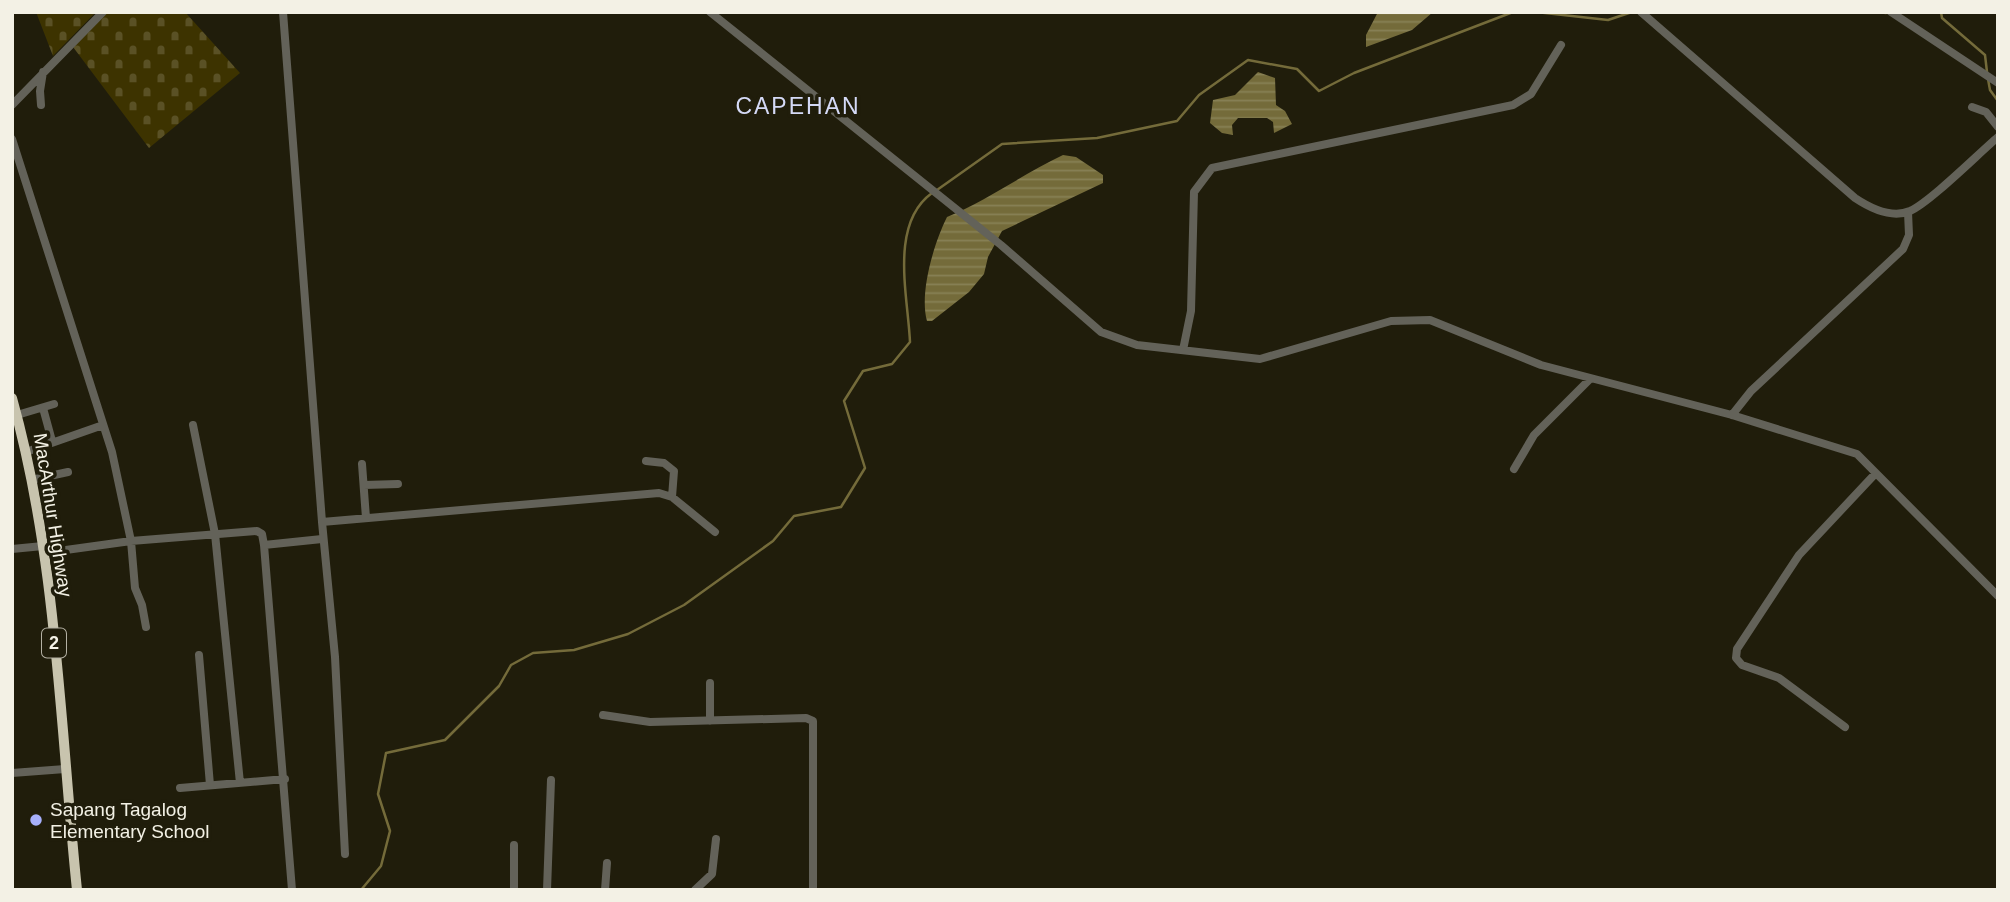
<svg xmlns="http://www.w3.org/2000/svg" width="2010" height="902" viewBox="0 0 2010 902" font-family="Arial,sans-serif">
<defs>
<pattern id="cemetery-stones" width="16" height="16" patternUnits="userSpaceOnUse" patternTransform="scale(1.75)"><rect width="16" height="16" fill="#3d3300"/><path d="M2 7V4a2 2 0 0 1 4 0v3zM10 15v-3a2 2 0 0 1 4 0v3z" fill="#5a5125"/></pattern>
<pattern id="water-rules" width="6" height="5" patternUnits="userSpaceOnUse" patternTransform="scale(1.75)"><rect width="6" height="5" fill="#746b3a"/><path d="M0 2.5h6" fill="none" stroke="#888156"/></pattern>
</defs>
<rect width="100%" height="100%" fill="#201d0b"/>
<path fill="url(#cemetery-stones)" d="M36,12H96L53,56Z
M108,12H185L240,73L149,148L73,47Z"/>
<path fill="url(#water-rules)" d="M1378,12H1433L1412,30L1366,47V35Z
M1258,72L1275,78L1276,105L1285,111L1292,124L1274,133L1273,122L1267,118H1238L1232,125L1233,135L1222,133L1210,123L1213,100L1235,95Z
M1063,155L1076,157L1103,175V183L1002,231L988,257L984,274L969,292L932,321H927C919,293 934,243 947,217C988,200 1023,174 1063,155Z"/>
<g fill="none" stroke-linecap="round" stroke-linejoin="round">
<path stroke="#746b3a" stroke-width="2.5" d="M1536,12L1608,20L1632,12
M1878,12L1886,13
M1941,12L1942,18L1985,55L1987,72
M1988,79L1990,90L1998,101
M937,190L1002,144L1097,138L1177,121L1199,95L1248,60L1297,69L1319,91L1354,73L1513,12
M361,890L381,866L390,831L378,794L386,753L445,740L499,686L511,665L533,653L574,650L628,634L684,605L773,541L794,516L841,507L865,468L844,401L863,371L892,364L910,342C908,296 889,224 932,193"/>
<path stroke="#636259" stroke-width="8" d="M283,12L322,522
M710,12L1001,245L1101,332L1137,345L1260,359L1391,321L1430,320L1541,365L1732,415L1857,454L1998,596
M1641,12L1855,198C1870,208 1891,219 1910,211C1930,202 1978,154 1998,137
M1891,12L1998,83
M12,105L103,12
M41,105L40,91L43,72
M1972,107L1986,112L1998,127
M12,139L112,452L131,541L135,588L142,605L146,627
M1183,350L1191,311L1194,192L1212,168L1513,105L1531,94L1561,45
M43,408L52,441
M17,415L54,404
M1732,415L1751,391L1903,249L1909,235L1908,212
M193,425L215,534L240,783
M26,452L103,425
M646,461L664,463L674,471L672,497
M362,464L366,518
M1514,469L1534,435L1589,380
M31,480L68,472
M364,485L398,484
M264,545L292,890
M12,549L43,546
M44,553L131,541L257,531L262,534L264,545L322,539
M199,655L210,785
M710,683V721
M603,715L650,722L806,718L813,721V890
M1845,727L1779,678L1742,665L1736,658L1737,649L1799,555L1875,474
M12,773L65,769
M180,788L285,779
M514,845V890
M345,854L335,657L322,522L659,493L672,497L715,532
M547,890L551,780
M605,890L607,863
M695,890L712,874L716,839"/>
<path stroke="#c8c4ae" stroke-width="10" d="M12,398C57,558 60,726 77,890"/>
</g>
<circle fill="#a7b0fc" stroke="#201d0b" stroke-width="2.5" cx="36" cy="820" r="7"/>
<g text-anchor="middle" dominant-baseline="central" stroke-width="7" stroke-linejoin="round" paint-order="stroke">
<rect fill="#201d0b" stroke="#b4b1a4" stroke-width="2" x="42" y="628.5" width="24" height="29" rx="5"/>
<g font-size="18" font-weight="bold" fill="#f3f1e5">
<text x="54" y="643">2</text>
</g>
<g font-size="19" fill="#f3f1e5" stroke="#201d0b">
<text transform="translate(53 515) rotate(81)">MacArthur Highway</text>
</g>
<g font-size="19" fill="#f3f1e5" stroke="#201d0b" text-anchor="start">
<text x="50" y="809">Sapang Tagalog<tspan x="50" dy="22">Elementary School</tspan></text>
</g>
<g font-size="23" letter-spacing="2" fill="#d4d9f6" stroke="#201d0b">
<text x="798" y="106">CAPEHAN</text>
</g>
</g>
<rect width="2010" height="902" fill="none" stroke="#f3f1e5" stroke-width="28"/>
</svg>
